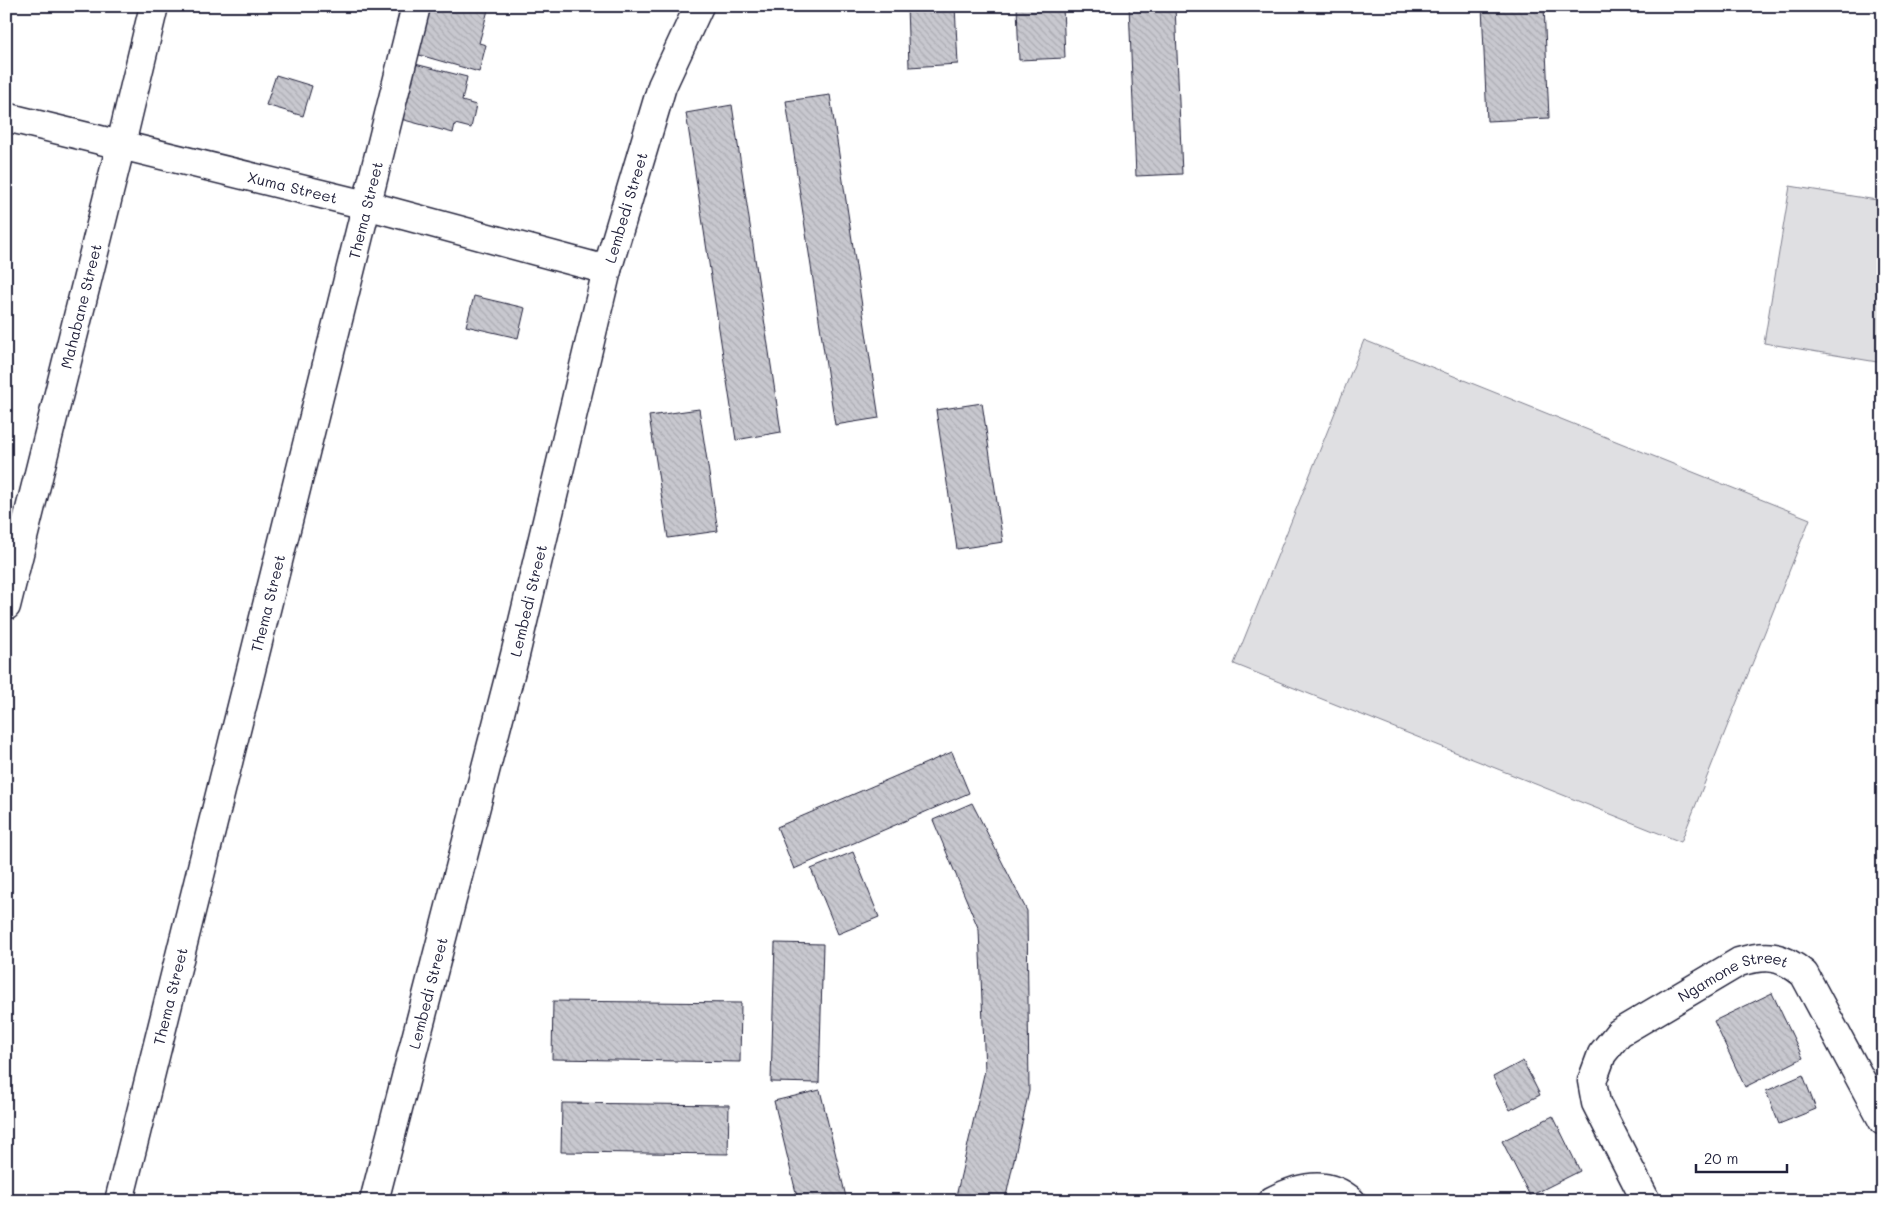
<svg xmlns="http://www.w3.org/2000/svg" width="1889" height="1207" viewBox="0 0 1889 1207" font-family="Mali,sans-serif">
<defs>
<pattern id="building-back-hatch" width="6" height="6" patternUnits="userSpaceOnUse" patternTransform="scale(1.25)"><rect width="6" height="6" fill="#c8c8cf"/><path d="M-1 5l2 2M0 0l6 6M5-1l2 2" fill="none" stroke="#acacb3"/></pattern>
</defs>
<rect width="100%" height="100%" fill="#fff"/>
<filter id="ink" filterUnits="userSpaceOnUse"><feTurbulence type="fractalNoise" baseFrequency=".02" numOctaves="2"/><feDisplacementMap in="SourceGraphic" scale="10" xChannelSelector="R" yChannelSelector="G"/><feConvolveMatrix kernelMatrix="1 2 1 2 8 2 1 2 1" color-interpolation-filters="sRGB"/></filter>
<g filter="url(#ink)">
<path fill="#dfdfe2" stroke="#80808e" d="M1790,186L1883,201V363L1764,343Z
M1364,340L1810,519L1681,842L1234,664Z"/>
<path fill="url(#building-back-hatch)" stroke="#22223b" d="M429,6H474L488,10L479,43L486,45L479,72L416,54Z
M907,6H955L958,64L909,67Z
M1017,6H1063L1065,58L1019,60Z
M1129,6H1175L1182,174L1136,176Z
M1482,6H1544L1549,118L1487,121Z
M407,62L467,77L462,101L476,105L471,128L455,124L453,133L393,117Z
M276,75L312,86L303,116L266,105Z
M830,95L879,418L835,425L786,101Z
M732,105L781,432L736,440L686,113Z
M474,296L525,308L518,338L466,326Z
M982,403L1003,542L957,549L936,410Z
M699,409L718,531L668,538L649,416Z
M952,752L969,793L794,869L777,827Z
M972,803L1027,911L1029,1091L1005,1201H955L985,1070L979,930L933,820Z
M853,852L879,917L838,934L811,869Z
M775,943L823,944L819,1083L771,1082Z
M1772,993L1803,1058L1745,1087L1714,1021Z
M553,1001L741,1003L740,1062L552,1059Z
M1523,1061L1540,1095L1510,1110L1493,1077Z
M1803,1075L1816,1109L1779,1124L1766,1091Z
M820,1090L847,1201H798L774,1101Z
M562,1103L729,1105L728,1154L561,1152Z
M1553,1116L1580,1171L1530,1196L1502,1141Z
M424,1200L539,1201H424Z"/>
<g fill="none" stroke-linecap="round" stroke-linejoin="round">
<defs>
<g id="minor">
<path id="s1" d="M6,117L366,205L607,270"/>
<path id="s2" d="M6,606L121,144L154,6"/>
<path id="s3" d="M119,1201L416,6"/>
<path id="s4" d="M374,1201L515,655L607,270L662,86L699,6"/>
<path d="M1272,1201C1298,1187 1327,1179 1351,1201"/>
<path id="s5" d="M1646,1201L1596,1103L1592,1081L1602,1054L1619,1033L1739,962C1767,954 1781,955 1804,974L1883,1121"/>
</g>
</defs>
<use href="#minor" stroke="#22223b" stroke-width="31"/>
<use href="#minor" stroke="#fff" stroke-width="28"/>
</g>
</g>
<g text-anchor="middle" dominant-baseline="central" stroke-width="4.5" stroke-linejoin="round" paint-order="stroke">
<g font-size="15" fill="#22223b" stroke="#fff">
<text stroke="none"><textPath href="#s1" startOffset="295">Xuma Street</textPath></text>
<text stroke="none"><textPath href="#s4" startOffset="1025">Lembedi Street</textPath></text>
<text stroke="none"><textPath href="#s3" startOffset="1021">Thema Street</textPath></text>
<text stroke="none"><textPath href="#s2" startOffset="309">Mahabane Street</textPath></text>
<text stroke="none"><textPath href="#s4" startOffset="620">Lembedi Street</textPath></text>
<text stroke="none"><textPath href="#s3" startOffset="616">Thema Street</textPath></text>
<text stroke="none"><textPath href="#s5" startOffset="318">Ngamone Street</textPath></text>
<text stroke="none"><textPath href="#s4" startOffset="215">Lembedi Street</textPath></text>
<text stroke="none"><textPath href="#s3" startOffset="211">Thema Street</textPath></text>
</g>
</g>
<rect width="1889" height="1207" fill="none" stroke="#fff" stroke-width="25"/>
<rect x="12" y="12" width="1864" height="1182" fill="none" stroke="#22223b" stroke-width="2" filter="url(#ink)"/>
<path d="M1696 1164v8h91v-8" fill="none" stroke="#22223b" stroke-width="2.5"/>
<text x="1704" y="1164" font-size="15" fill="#22223b" stroke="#ffffff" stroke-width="4" paint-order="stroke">20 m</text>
</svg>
